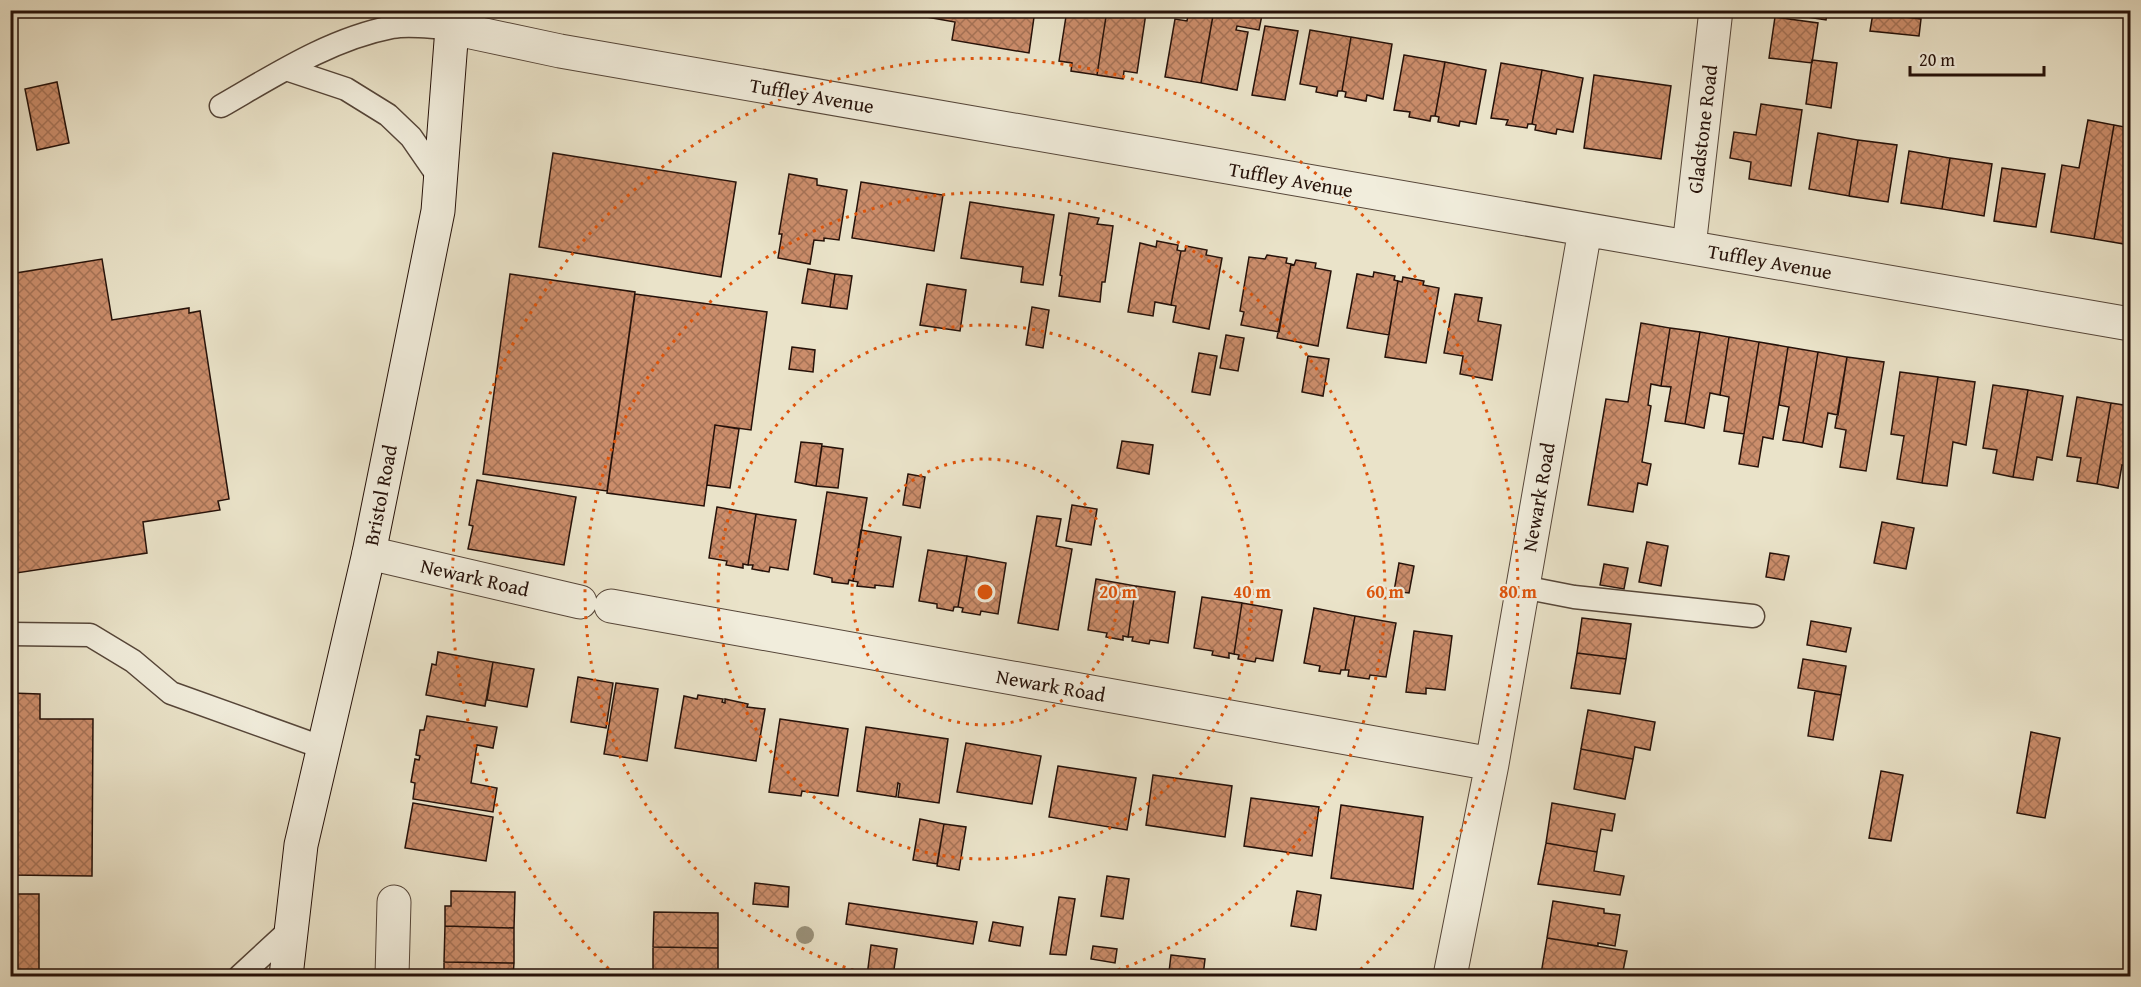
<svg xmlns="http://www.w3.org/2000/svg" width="2141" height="987" viewBox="0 0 2141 987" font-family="'Gentium Book Plus',serif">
<defs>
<pattern id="building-cross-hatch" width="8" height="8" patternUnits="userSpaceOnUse" patternTransform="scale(1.5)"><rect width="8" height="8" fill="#cb8d6b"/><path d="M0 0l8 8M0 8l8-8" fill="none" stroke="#a57256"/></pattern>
</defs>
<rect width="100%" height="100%" fill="#eae3c9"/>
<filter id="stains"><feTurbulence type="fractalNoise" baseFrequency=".00333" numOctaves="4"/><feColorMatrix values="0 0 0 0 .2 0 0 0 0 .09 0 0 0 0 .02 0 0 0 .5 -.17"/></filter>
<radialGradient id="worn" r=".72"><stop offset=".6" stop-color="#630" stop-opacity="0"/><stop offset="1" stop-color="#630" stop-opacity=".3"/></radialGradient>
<path fill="url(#building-cross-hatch)" stroke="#251109" stroke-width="1.5" d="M910,10H1035L1029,53L952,40L955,22L910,14Z
M1067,10H1107L1097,75L1071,71L1072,63L1059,61Z
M1107,10L1146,13L1137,73L1124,71L1123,79L1097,75Z
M1189,10H1214L1201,83L1165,77L1175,19L1187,21Z
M1214,10H1263L1259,30L1237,26L1236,30L1248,32L1237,90L1201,83Z
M1775,10H1850L1849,17L1827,14L1826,20L1774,12Z
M1873,13L1921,19L1919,36L1870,31Z
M1775,17L1818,23L1812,63L1769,58Z
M1265,26L1298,31L1285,100L1252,95Z
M1310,30L1351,37L1342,91H1338L1337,96L1316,92L1317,87L1300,84Z
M1351,37L1392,44L1383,99L1367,95L1366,101L1345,97L1346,92L1342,91Z
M1404,55L1445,62L1435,116H1431L1430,121L1409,117L1410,112L1394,110Z
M1812,60L1837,63L1831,108L1806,104Z
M1445,62L1486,70L1476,124L1460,121L1459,126L1438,122L1439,117L1435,116Z
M1501,63L1542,70L1532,124H1528L1527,128L1506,125L1508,120L1491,118Z
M1542,70L1583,78L1573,132L1557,129L1556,134L1535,130L1536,125L1532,124Z
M1594,75L1671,86L1661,159L1584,148Z
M57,82L69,143L37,150L25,89Z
M1761,104L1802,110L1791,186L1749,179L1751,162L1730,158L1734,132L1756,135Z
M2088,120L2114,125L2094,239L2051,232L2062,165L2079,168Z
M2114,125L2130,128V245L2094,239Z
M1818,133L1858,140L1849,196L1809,189Z
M1858,140L1897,145L1888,202L1849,196Z
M1909,151L1950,158L1942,209L1901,203Z
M553,153L736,182L721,277L539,247Z
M1950,158L1992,164L1984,216L1942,209Z
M2002,168L2045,174L2036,227L1994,221Z
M789,174L817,179V185L847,190L839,240L824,238V241L814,240L810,264L778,258L782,234H779Z
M861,182L943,195L934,251L852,238Z
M970,202L1054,215L1043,285L1021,282L1023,267L961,258Z
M1069,213L1099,218L1097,224L1113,226L1105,282H1102L1100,302L1059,296L1062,276L1060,275Z
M1157,241L1178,245L1177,250L1181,251L1171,305L1155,302L1153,316L1128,312L1140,243L1156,247Z
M1186,246L1207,250L1206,255L1222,258L1209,329L1173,322L1176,306L1171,305L1181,251H1185Z
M1267,255L1287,258L1286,263L1291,264L1279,332L1241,325L1244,312L1240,311L1249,257L1265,259Z
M102,259L112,320L189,308V313L200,311L229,499L218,501L220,510L143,522L147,553L10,574V274Z
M1296,260L1316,263L1315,268L1331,271L1318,346L1277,338L1291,264L1294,265Z
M808,269L835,274L830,307L802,303Z
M1374,272L1395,276L1394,280L1398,281L1389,335L1347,328L1357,274L1373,277Z
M510,274L635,292L607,491L483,474Z
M835,274L852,276L847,309L830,307Z
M1403,277L1424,281L1423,285L1439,288L1426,363L1385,357L1398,281L1402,282Z
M927,284L966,290L960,331L920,325Z
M635,294L767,312L751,430L715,425L704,506L607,493Z
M1455,294L1482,298L1478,321L1501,325L1492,380L1460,374L1463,356L1444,353Z
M1032,307L1049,310L1043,348L1026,345Z
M1641,323L1670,328L1661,386L1651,384L1648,405L1651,406L1642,462L1651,464L1647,485L1638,483L1633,512L1588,505L1606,399L1628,402Z
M1670,328L1700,332L1685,424L1665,421L1671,387L1661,386Z
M1700,332L1729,337L1720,395L1710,393L1704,428L1685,424Z
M1226,335L1244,338L1238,371L1220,368Z
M1729,337L1759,342L1744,434L1724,431L1729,397L1720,395Z
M1759,342L1788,347L1773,439L1763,437L1758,467L1739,464Z
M792,347L815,350L813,372L789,369Z
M1788,347L1818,352L1803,443L1783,440L1789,407L1779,405Z
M1818,352L1847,357L1838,415L1828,413L1822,447L1803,443Z
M1199,353L1217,356L1210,395L1192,392Z
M1308,356L1329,359L1323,396L1302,392Z
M1847,357L1884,362L1866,471L1840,467L1846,430L1835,428Z
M1900,372L1938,377L1922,483L1897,479L1904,436L1891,434Z
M1938,377L1975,382L1966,445L1953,442L1947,486L1922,483Z
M1993,385L2028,390L2013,477L1993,473L1997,450L1983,448Z
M2028,390L2063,396L2052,460L2037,457L2033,480L2013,477Z
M2077,397L2111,403L2097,484L2077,481L2081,458L2067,456Z
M2111,403L2130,406V467L2122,465L2118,488L2097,484Z
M715,425L739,429L730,488L707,485Z
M1122,441L1153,445L1149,474L1117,468Z
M801,442L822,444L816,486L795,482Z
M822,446L843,449L838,488L816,486Z
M908,474L925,477L920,508L903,505Z
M477,480L576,497L564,565L468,549L473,526L469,525Z
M827,492L867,498L853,581L849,580L848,584L832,582V578L814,574Z
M1072,505L1097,509L1091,545L1066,541Z
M717,507L756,514L748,565L743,564V568L726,565L727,561L709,558Z
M756,514L796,520L788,570L770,567L769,572L752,569L753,565H748Z
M1037,516L1061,519L1056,546L1072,549L1058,630L1018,623Z
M1882,522L1914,528L1906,569L1874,563Z
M861,530L901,537L893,587L875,585V588L857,586L858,582L853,581Z
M1647,542L1668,546L1661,586L1639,582Z
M928,550L967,556L958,607H954L953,611L937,608V604L919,601Z
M1770,553L1789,556L1784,580L1766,577Z
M967,556L1006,563L998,614L981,611L980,615L962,612L963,608L958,607Z
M1399,563L1414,566L1409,593L1394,591Z
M1604,564L1628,568L1624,589L1600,585Z
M1096,579L1136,586L1128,637L1123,636V640L1106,637L1107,633L1088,630Z
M1136,586L1175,592L1168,643L1150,640L1149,644L1132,641L1133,637H1128Z
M1202,597L1242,603L1234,654L1229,653V658L1212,655L1213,651L1194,648Z
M1242,603L1282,610L1273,661L1256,658L1255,662L1238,659L1239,655L1234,654Z
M1314,608L1355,616L1345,670H1341L1340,674L1319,671L1320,666L1304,663Z
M1355,616L1396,623L1386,677L1370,675L1369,679L1348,676L1349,670H1345Z
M1582,618L1631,624L1626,659L1577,653Z
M1811,621L1851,628L1846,652L1807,645Z
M1414,631L1452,636L1445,690L1426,688V694L1406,692Z
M438,652L493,662L485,706L426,695L432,664L436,665Z
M1577,653L1626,659L1620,694L1571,688Z
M1803,659L1846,666L1841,695L1798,688Z
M493,662L534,669L527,707L487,700Z
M578,677L613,683L606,728L571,722Z
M616,683L658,689L647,761L604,754Z
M1815,691L1841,695L1833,740L1808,736Z
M10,693L40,694V719H93L92,876L10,875Z
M698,695L723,699L722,702L725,703V699L748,704L747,707L765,709L756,761L675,748L684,696L697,699Z
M1588,710L1655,722L1650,750L1635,747L1633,759L1581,749Z
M427,716L497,727L493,748L477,745L471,783L497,788L493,812L413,799L415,783L411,782L415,759L419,760L420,756L416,755L420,730H424Z
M780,719L848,729L838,796L802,791L801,796L769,792Z
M866,727L948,739L939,803L898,797L900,784L898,783L896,797L857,791Z
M2031,732L2060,738L2045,818L2017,813Z
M966,743L1041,756L1032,804L957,792Z
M1581,749L1633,759L1625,799L1574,789Z
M1058,766L1136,778L1127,830L1049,817Z
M1881,771L1903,775L1891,841L1869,838Z
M1153,775L1232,786L1225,837L1146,825Z
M1251,798L1319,807L1312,856L1244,846Z
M413,803L493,817L486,861L405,848Z
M1552,803L1615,814L1612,831L1601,829L1597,852L1546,843Z
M1341,805L1423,817L1413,889L1331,878Z
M920,819L944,824L937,864L913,860Z
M944,824L966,827L959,870L937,866Z
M1546,843L1597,852L1594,871L1624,876L1620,895L1538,884Z
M1107,876L1129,879L1123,919L1101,916Z
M755,883L789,887L788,907L753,904Z
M451,891L515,892L514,928L445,926V906H451Z
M1297,891L1321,895L1316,930L1291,926Z
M10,894H39V976H10Z
M1059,897L1075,899L1066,955L1050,954Z
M1553,901L1604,909V913L1620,915L1615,946L1598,943V946L1547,938Z
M849,903L977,922L973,944L846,924Z
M654,912L718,913V948L653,947Z
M993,922L1023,927L1020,946L989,941Z
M445,926L514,928V963L444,962Z
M1547,938L1627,951L1622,976H1556L1541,974Z
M871,945L897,949L893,976H867Z
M1093,946L1117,949L1115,963L1091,959Z
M653,947L718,948V976H653Z
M1171,955L1205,959L1203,976L1169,972Z
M444,962L514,963L513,976H444Z"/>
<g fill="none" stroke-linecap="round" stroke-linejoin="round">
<defs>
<path id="lane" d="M286,69L346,89L388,115L411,137L440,179
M221,106C275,75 330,39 392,27C411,23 433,28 452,28
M1523,587L1574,597L1753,616
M10,634L90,635L133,661L171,693L324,748
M240,976L292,928"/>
<path id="street" d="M452,28L560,51L2130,324
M1689,247L1716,10
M369,553L580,602
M611,606L1492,764
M392,976L394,902
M1450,976L1492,764L1585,230"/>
<path id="secondary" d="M286,976L301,845L369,553L438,211L452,28L449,10"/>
</defs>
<use href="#lane" stroke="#564639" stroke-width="25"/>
<use href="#street" stroke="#564639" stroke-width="35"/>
<use href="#secondary" stroke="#251109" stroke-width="35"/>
<use href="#lane" stroke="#f1eddc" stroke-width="22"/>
<use href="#street" stroke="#f1eddc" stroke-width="33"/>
<use href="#secondary" stroke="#f1eddc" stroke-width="33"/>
</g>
<circle fill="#9a927b" cx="805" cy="935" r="9"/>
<g fill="none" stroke="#de550c" stroke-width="3" stroke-dasharray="3 6">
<circle cx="985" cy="592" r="133"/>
<circle cx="985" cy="592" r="267"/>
<path d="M871 976A400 400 0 1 1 1099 976"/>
<path d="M615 975A533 533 0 1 1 1355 975"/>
</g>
<g text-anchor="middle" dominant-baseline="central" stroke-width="4.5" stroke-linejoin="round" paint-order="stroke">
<g font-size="20" fill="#251109" stroke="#f1eddc">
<text transform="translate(812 95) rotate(10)">Tuffley Avenue</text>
<text transform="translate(1702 129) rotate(-83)">Gladstone Road</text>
<text transform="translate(1291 179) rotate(10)">Tuffley Avenue</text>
<text transform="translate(1770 261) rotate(10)">Tuffley Avenue</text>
<text transform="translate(380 495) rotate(-79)">Bristol Road</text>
<text transform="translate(1538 497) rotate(-80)">Newark Road</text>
<text transform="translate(475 577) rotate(13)">Newark Road</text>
<text transform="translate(1051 685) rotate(10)">Newark Road</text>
</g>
</g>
<circle cx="985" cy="592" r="9" fill="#de550c" stroke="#f1eddc" stroke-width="3"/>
<g font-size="18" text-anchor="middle" font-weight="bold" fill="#de550c" stroke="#f1eddc" stroke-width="4.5" stroke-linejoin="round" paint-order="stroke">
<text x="1118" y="598">20 m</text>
<text x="1252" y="598">40 m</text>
<text x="1385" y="598">60 m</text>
<text x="1518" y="598">80 m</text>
</g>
<rect width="2141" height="987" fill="none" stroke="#eae3c9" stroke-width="36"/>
<rect x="12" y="12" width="2117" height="963" fill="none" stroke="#251109" stroke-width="3"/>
<rect x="18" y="18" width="2105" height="951" fill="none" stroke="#251109" stroke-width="1.5"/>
<path d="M1910 66v9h134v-9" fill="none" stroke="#251109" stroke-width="3"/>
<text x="1919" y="66" font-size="18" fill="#251109" stroke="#f1eddc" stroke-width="4.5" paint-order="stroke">20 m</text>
<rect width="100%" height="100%" filter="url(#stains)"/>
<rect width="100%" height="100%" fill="url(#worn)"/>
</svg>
